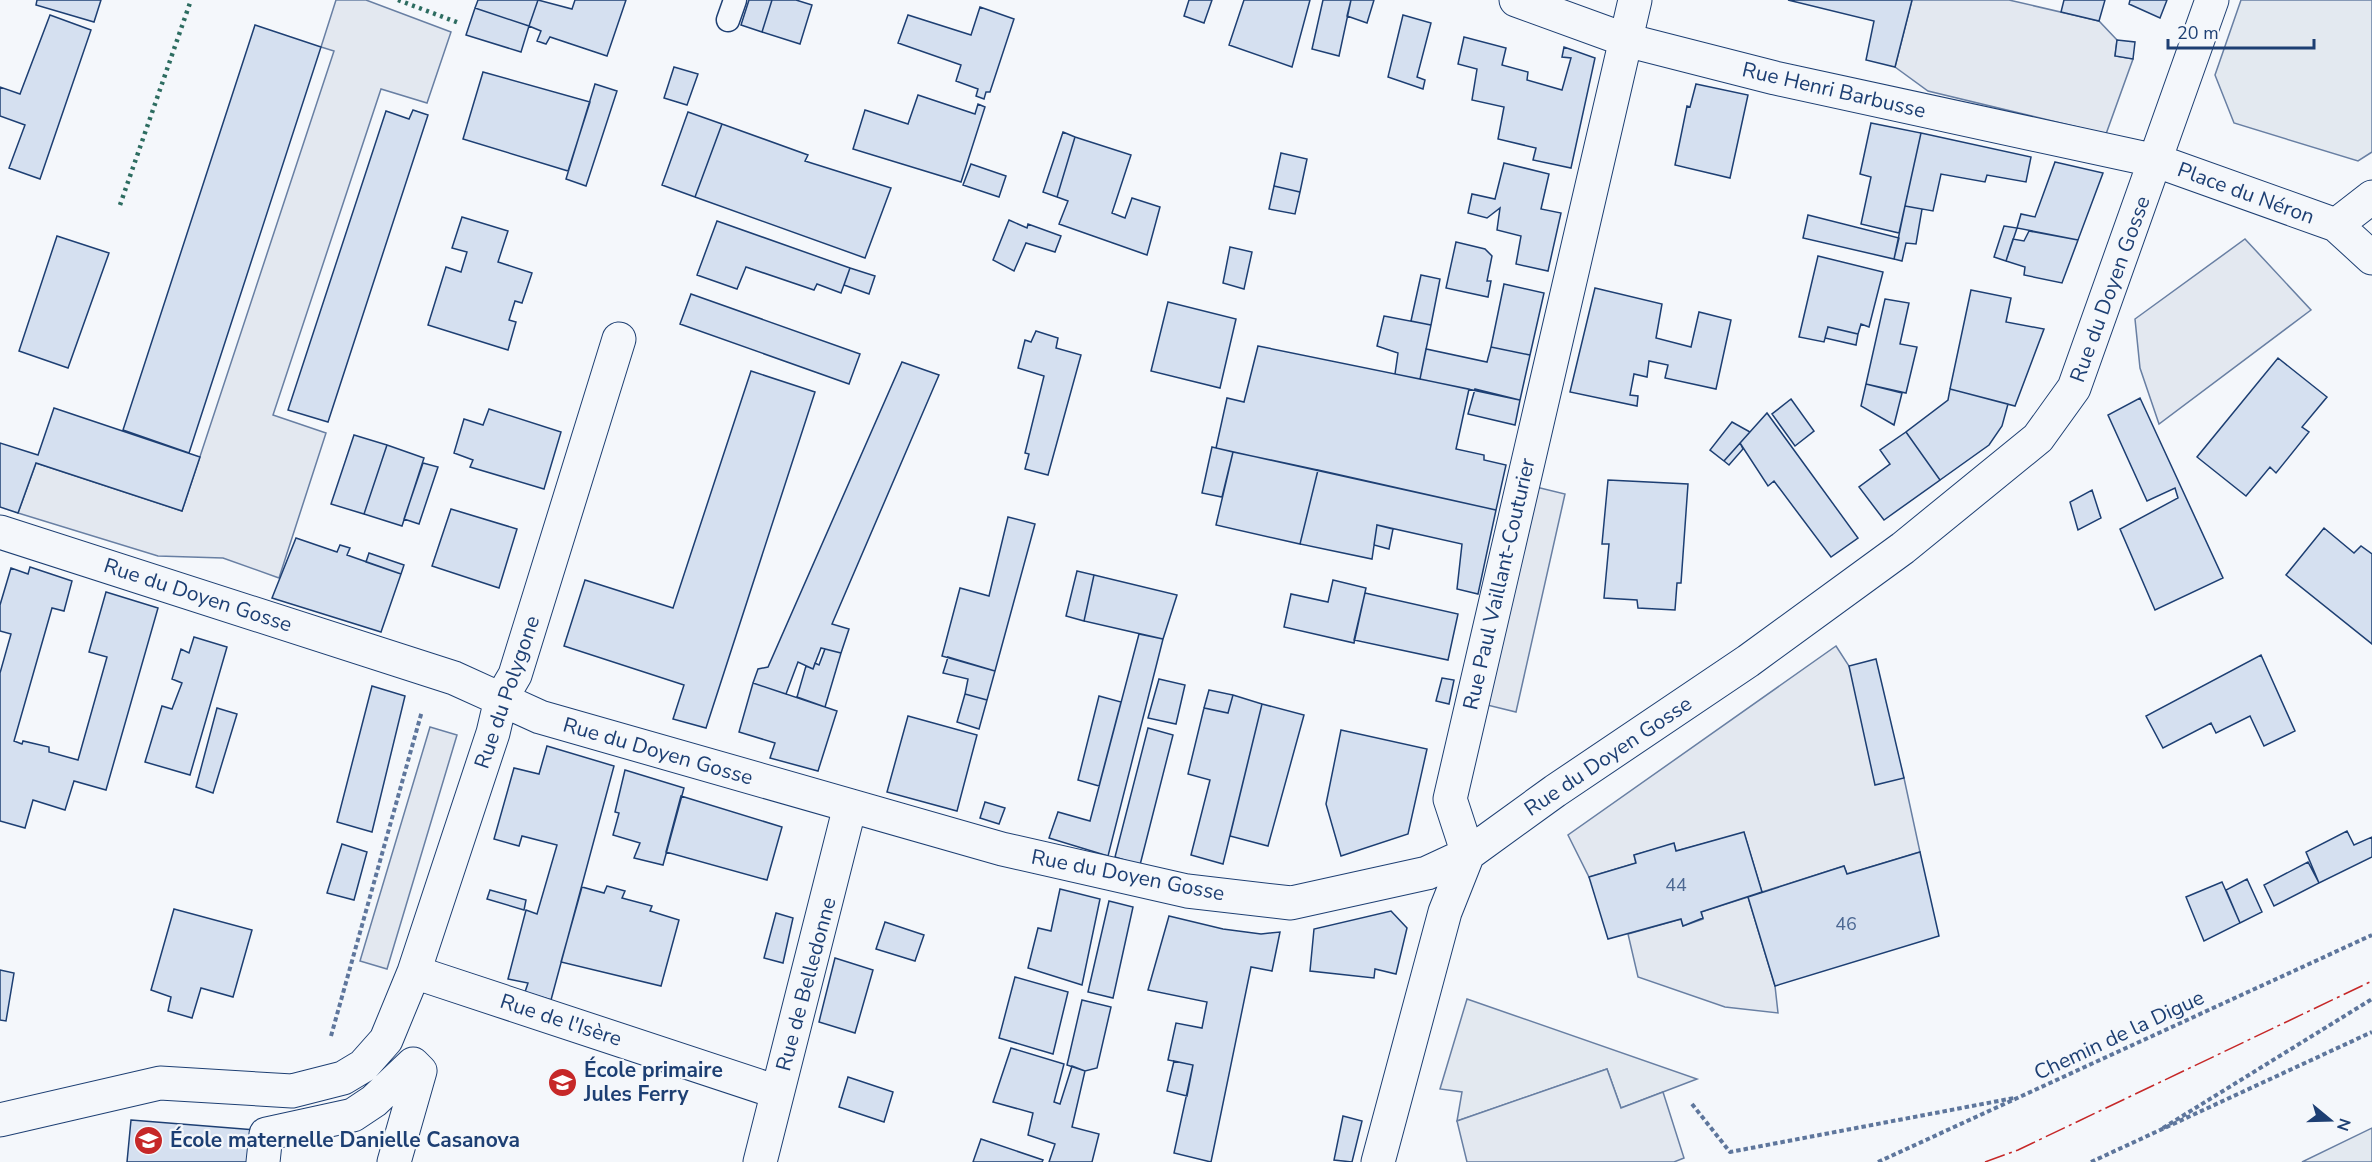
<svg xmlns="http://www.w3.org/2000/svg" width="2372" height="1162" viewBox="0 0 2372 1162" font-family="'Nunito Sans',sans-serif">
<rect width="100%" height="100%" fill="#f4f7fb"/>
<path fill="#e3e9f0" stroke="#687fa3" stroke-width="1.5" d="M2241,0H2372V152L2358,161L2234,123L2215,75Z
M1467,999L1697,1079L1621,1108L1607,1069L1457,1121L1462,1092L1440,1089Z
M2372,1128V1162H2302Z"/>
<path fill="#e3e8f0" stroke="#687fa3" stroke-width="1.5" d="M336,0H366L451,32L427,103L381,89L273,415L326,433L279,578L223,558L158,556L18,513L36,463L182,511L334,51L321,47Z
M1912,0H2009L2099,21L2117,40L2115,56L2133,59L2106,134L1928,91L1895,67Z
M2245,239L2311,310L2159,424L2140,368L2135,319Z
M1532,486L1565,494L1516,712L1483,704Z
M1836,646L1849,666L1904,778L1920,852L1847,874L1844,866L1762,892L1744,833L1676,851L1674,844L1634,855L1636,863L1589,877L1568,835Z
M430,727L457,735L387,969L360,961Z
M1748,897L1775,986L1778,1013L1725,1007L1638,977L1628,934L1681,919L1683,926L1703,919L1701,912Z
M1607,1069L1621,1108L1663,1092L1684,1158L1674,1162H1467L1457,1121Z"/>
<path fill="#d5e0f0" stroke="#1d3f73" stroke-width="1.5" d="M37,0H101L94,22L36,5Z
M478,0H538L529,26L475,8Z
M538,0L572,9L575,0H626L607,56L550,37L546,44L537,41L541,31L529,26Z
M749,0H772L762,32L741,25Z
M772,0H796L812,5L800,44L762,32Z
M1189,0H1212L1204,23L1184,16Z
M1244,0H1310L1292,67L1229,45Z
M1323,0H1351L1339,56L1312,49Z
M1351,0H1374L1367,23L1347,16Z
M1788,0H1912L1895,67L1866,60L1874,21Z
M2064,0H2105L2099,21L2061,12Z
M2130,0H2167L2160,18L2129,4Z
M980,7L1014,19L990,92H986L984,99L976,96L978,89L956,81L961,65L898,43L908,15L971,35Z
M475,8L529,26L521,52L466,35Z
M50,15L91,30L40,179L9,168L25,125L0,116V87L20,94Z
M1403,15L1431,23L1417,77L1425,80L1423,89L1388,77Z
M255,25L321,47L189,453L123,430Z
M1464,37L1506,48L1502,65L1528,72L1527,80L1562,90L1571,58L1562,57L1564,47L1595,58L1571,168L1533,160L1536,148L1498,139L1504,107L1472,100L1477,69L1458,64Z
M2117,40L2135,42L2133,59L2115,56Z
M674,67L698,74L687,105L664,98Z
M483,72L590,102L568,171L463,139Z
M595,84L617,91L586,186L566,179Z
M1696,84L1748,95L1730,178L1675,165L1687,106L1690,107Z
M918,95L975,114L978,104L985,107L961,182L853,149L865,110L908,124Z
M413,110L428,115L328,422L288,410L386,111L409,119Z
M688,112L722,124L695,197L662,185Z
M1871,123L1921,133L1899,233L1861,224L1871,177L1860,174Z
M722,124L808,155L805,161L891,188L865,258L695,197Z
M1063,132L1075,137L1057,197L1043,192Z
M1921,133L2031,157L2026,182L1987,175L1985,182L1941,174L1933,211L1905,206Z
M1075,137L1131,155L1112,213L1125,218L1132,198L1160,207L1147,255L1059,224L1068,201L1057,197Z
M1281,153L1307,159L1300,192L1274,186Z
M2055,162L2103,173L2078,240L2017,228L2021,214L2035,217Z
M1504,163L1549,174L1541,209L1561,213L1548,271L1516,264L1521,236L1497,230L1500,208L1487,218L1468,213L1472,194L1495,199Z
M971,164L1006,176L999,197L963,185Z
M1274,186L1300,192L1295,214L1269,209Z
M1905,206L1922,209L1916,244L1906,243L1902,261L1894,259Z
M1808,215L1899,238L1894,259L1803,238Z
M462,217L508,231L498,262L532,273L522,303L515,301L509,320L516,322L508,350L428,325L446,267L461,272L467,252L452,248Z
M1009,220L1027,228L1028,224L1061,236L1055,252L1026,243L1014,271L993,260Z
M717,221L850,268L841,293L817,284L814,290L746,267L737,289L697,275Z
M2004,226L2017,228L2006,261L1994,257Z
M2029,231L2078,240L2062,283L2024,275L2025,267L2006,261L2013,239L2024,241Z
M57,236L109,253L68,368L19,351Z
M1456,242L1485,249L1492,256L1487,281H1491L1488,297L1446,288Z
M1230,247L1252,252L1244,289L1223,283Z
M1818,256L1883,272L1869,327L1861,324L1858,334L1828,327L1824,342L1799,337Z
M850,268L875,276L869,294L844,285Z
M1421,275L1440,279L1431,325L1411,321Z
M1504,284L1544,293L1530,355L1491,347Z
M1595,288L1662,304L1656,338L1691,347L1699,312L1731,320L1716,389L1665,378L1668,365L1649,361L1647,377L1634,374L1630,395L1638,396L1637,406L1570,392Z
M1971,290L2011,298L2006,322L2044,329L2015,406L1950,389Z
M691,294L860,354L849,384L680,324Z
M1885,299L1909,303L1900,344L1917,347L1906,393L1866,384Z
M1168,302L1236,319L1220,388L1151,371Z
M1384,316L1431,325L1420,379L1395,374L1398,353L1377,346Z
M1828,327L1858,334L1856,345L1825,338Z
M1036,331L1058,338L1056,348L1081,355L1048,475L1025,469L1029,454L1025,453L1044,376L1018,368L1025,340L1031,342Z
M1258,346L1469,389L1456,449L1484,455V460L1506,465L1496,510L1216,448L1227,398L1244,402Z
M1491,347L1530,355L1520,400L1420,379L1426,349L1487,362Z
M2278,358L2327,397L2302,427L2309,432L2276,473L2270,467L2246,496L2197,457Z
M902,362L939,375L832,624L849,629L841,653L821,648L813,669L798,662L786,694L753,683L758,669L768,667Z
M751,371L815,392L706,728L673,719L684,685L564,646L585,580L673,608Z
M1866,384L1902,393L1894,425L1861,406Z
M1475,389L1520,400L1515,425L1468,414Z
M1950,389L2008,404L2002,426L1989,445L1940,480L1906,432L1948,400Z
M2140,398L2223,578L2155,610L2120,529L2178,498L2175,488L2147,501L2108,415Z
M1791,399L1814,431L1795,446L1772,414Z
M54,408L200,457L182,511L36,463L18,513L0,507V443L38,455Z
M489,409L561,432L544,489L470,467L473,460L454,453L464,419L483,425Z
M1767,413L1858,538L1831,557L1774,481L1768,486L1740,443Z
M1732,422L1750,432L1724,461L1710,450Z
M1906,432L1940,480L1884,520L1859,487L1890,464L1880,450Z
M354,435L387,445L364,514L331,504Z
M1740,443L1743,449L1729,465L1724,461Z
M387,445L424,458L402,526L364,514Z
M1212,447L1233,452L1222,497L1202,493Z
M1233,452L1318,470L1300,544L1216,525Z
M423,463L438,467L419,524L404,519Z
M1318,470L1496,510L1478,594L1457,589L1462,544L1377,525L1372,559L1300,544Z
M1608,480L1688,484L1681,583H1677L1675,610L1638,608L1637,600L1604,598L1609,544H1602Z
M2092,490L2101,518L2078,530L2070,502Z
M451,509L517,529L499,588L432,566Z
M1008,517L1035,524L995,671L942,656L960,588L989,596Z
M1377,525L1393,529L1389,549L1374,545Z
M2324,528L2354,553L2361,546L2372,554V644L2286,575Z
M296,538L337,552L340,545L350,548L347,555L401,574L381,632L272,598Z
M369,553L404,565L401,574L366,562Z
M30,567L72,581L64,611L52,608L14,741L22,744L23,741L49,747V752L78,760L107,657L89,652L106,592L158,608L106,790L74,781L65,810L33,800L25,828L0,821V673L11,634L0,631V605L11,568L28,574Z
M1077,571L1094,575L1084,621L1066,616Z
M1094,575L1177,595L1163,639L1084,621Z
M1333,580L1366,588L1354,643L1284,627L1291,594L1328,602Z
M1365,593L1458,614L1448,660L1354,640Z
M1139,634L1163,639L1108,856L1049,838L1058,812L1090,821Z
M194,637L227,647L190,775L145,762L162,706L172,709L182,683L172,679L181,649L189,653Z
M825,649L841,653L825,707L797,697L806,666L813,669L815,663L819,665Z
M2261,655L2295,731L2264,746L2250,716L2216,733L2211,723L2163,748L2146,716Z
M948,657L995,671L987,700L965,694L968,679L943,673Z
M1876,659L1904,778L1875,785L1849,666Z
M1442,678L1454,680L1449,704L1436,701Z
M1159,679L1185,685L1176,724L1148,718Z
M753,683L837,711L818,771L770,758L775,743L739,732Z
M372,686L405,696L372,832L337,822Z
M1209,690L1233,695L1228,713L1204,708Z
M965,694L987,700L979,729L957,722Z
M1233,695L1262,704L1223,864L1191,855L1210,780L1188,774L1204,708L1228,713Z
M1099,696L1121,702L1099,786L1078,780Z
M1262,704L1304,715L1268,846L1230,836Z
M217,708L237,714L213,793L196,787Z
M908,716L977,735L957,811L887,792Z
M1148,728L1173,735L1140,865L1115,857Z
M1341,730L1427,749L1408,834L1341,856L1326,804Z
M547,746L614,766L551,1000L525,992L528,983L508,979L526,910L537,914L557,845L522,836L519,846L494,839L514,768L539,774Z
M625,770L684,788L663,865L634,858L640,843L613,835L619,813L615,812Z
M681,796L782,827L767,880L666,852Z
M985,802L1005,808L999,824L980,818Z
M2347,831L2354,845L2372,837V857L2319,883L2306,852Z
M1744,832L1762,892L1701,912L1703,918L1683,926L1681,919L1608,939L1589,877L1636,863L1634,855L1674,843L1676,851Z
M342,844L367,852L354,900L327,893Z
M1920,852L1939,936L1775,986L1748,897L1844,866L1847,874Z
M2308,862L2319,883L2274,906L2264,885Z
M2247,879L2262,912L2240,923L2226,890Z
M2222,882L2240,923L2204,941L2186,897Z
M607,886L625,891L622,898L652,906L650,911L679,920L661,986L561,962L582,887L604,893Z
M1060,889L1100,899L1082,985L1028,968L1038,928L1051,931Z
M490,890L526,900L524,910L487,899Z
M1109,901L1133,907L1113,998L1088,992Z
M174,909L252,930L233,997L201,988L192,1018L168,1011L171,997L151,990Z
M1391,911L1407,928L1396,974L1375,969L1374,978L1310,971L1314,929Z
M776,913L793,918L783,963L764,958Z
M1169,916L1223,929L1261,934L1280,932L1272,971L1251,967L1211,1162L1174,1153L1193,1065L1168,1060L1176,1023L1202,1028L1207,1002L1148,990Z
M885,922L924,935L915,961L876,949Z
M835,958L873,970L855,1033L819,1022Z
M0,970L14,973L6,1021L0,1020Z
M1015,977L1068,992L1053,1054L999,1038Z
M1082,1000L1111,1007L1097,1068L1085,1071L1067,1065Z
M1011,1048L1064,1064L1054,1102L1060,1104L1072,1066L1085,1071L1072,1127L1099,1134L1092,1162H1049L1055,1144L1028,1135L1033,1113L993,1102Z
M1174,1061L1193,1065L1187,1096L1167,1091Z
M848,1077L893,1092L884,1122L839,1107Z
M1343,1116L1362,1121L1352,1162L1334,1160Z
M131,1120L256,1130L255,1162H127Z
M981,1139L1043,1160L1042,1162H973Z"/>
<g fill="none" stroke-linecap="round" stroke-linejoin="round">
<defs>
<path id="lane" d="M728,20L735,0"/>
<path id="street" d="M1516,0L1626,40L1775,78L2157,161L2336,225L2372,258
M2336,225L2372,197
M0,532L454,678L540,717L1002,849L1187,891L1291,903L1427,873L1468,854L1555,791L1748,661L1903,548L2038,438L2074,388L2212,0
M414,972L777,1092
M0,1120L160,1083L292,1091L343,1078L363,1066L386,1040L414,972L493,733L501,699L515,675L619,339
M263,1162L266,1134L353,1115L374,1101L413,1064L420,1071L394,1162
M760,1162L850,806
M1378,1162L1445,912L1468,854L1450,799L1635,0"/>
</defs>
<use href="#lane" stroke="#1d3f73" stroke-width="25"/>
<use href="#street" stroke="#1d3f73" stroke-width="35"/>
<path stroke="#5e769c" stroke-width="4" stroke-dasharray="4.5 3" stroke-linecap="butt" d="M331,1036L422,711
M1692,1104L1730,1152L2014,1098
M2163,1128L2372,999
M1878,1162L2372,935
M2091,1162L2372,1032"/>
<use href="#lane" stroke="#f4f7fb" stroke-width="22"/>
<use href="#street" stroke="#f4f7fb" stroke-width="33"/>
<path stroke="#2c6c60" stroke-width="4.5" stroke-dasharray="3 4.5" stroke-linecap="butt" d="M398,0L459,23
M120,205L191,0"/>
<path stroke="#c62828" stroke-width="1.5" stroke-dasharray="21 4.5 3 4.5" stroke-linecap="butt" d="M1985,1162L2018,1150L2372,981"/>
</g>
<defs>
<symbol id="school-disc" viewBox="-11 -11 22 22"><circle r="9.5" fill="#c62828" stroke="#f4f7fb"/><path d="M0-5L7-2L0 1L-7-2ZM-4 1L0 2.5L4 1V4Q0 6-4 4Z" fill="#fff"/></symbol>
</defs>
<g fill-rule="evenodd">
<use href="#school-disc" x="546" y="1066" width="33" height="33"/>
<use href="#school-disc" x="132" y="1124" width="33" height="33"/>
</g>
<g text-anchor="middle" dominant-baseline="central" stroke-width="4.5" stroke-linejoin="round" paint-order="stroke">
<g font-size="18" fill="#4b6792">
<text x="1676" y="885">44</text>
<text x="1846" y="924">46</text>
</g>
<g font-size="21" fill="#1d3f73" stroke="#f4f7fb">
<text transform="translate(1834 90) rotate(13)">Rue Henri Barbusse</text>
<text transform="translate(2246 193) rotate(20)">Place du Néron</text>
<text transform="translate(2110 289) rotate(-70)">Rue du Doyen Gosse</text>
<text transform="translate(1499 584) rotate(-77)">Rue Paul Vaillant-Couturier</text>
<text transform="translate(198 595) rotate(18)">Rue du Doyen Gosse</text>
<text transform="translate(507 692) rotate(-71)">Rue du Polygone</text>
<text transform="translate(658 751) rotate(16)">Rue du Doyen Gosse</text>
<text transform="translate(1608 756) rotate(-34)">Rue du Doyen Gosse</text>
<text transform="translate(1128 875) rotate(11)">Rue du Doyen Gosse</text>
<text transform="translate(806 984) rotate(-75)">Rue de Belledonne</text>
<text transform="translate(561 1020) rotate(18)">Rue de l'Isère</text>
<text transform="translate(2119 1035) rotate(-25)">Chemin de la Digue</text>
</g>
<g font-size="21" font-weight="bold" fill="#1d3f73" stroke="#f4f7fb" text-anchor="start">
<text x="584" y="1070">École primaire<tspan x="584" dy="24">Jules Ferry</tspan></text>
<text x="170" y="1140">École maternelle Danielle Casanova</text>
</g>
</g>
<g transform="translate(2330 1120) rotate(109)" stroke="#f4f7fb" stroke-width="4.5" paint-order="stroke">
<path d="M0-4.5L10 22L0 15L-10 22Z" fill="#1d3f73"/>
<text y="-9" font-size="16" font-weight="bold" text-anchor="middle" fill="#1d3f73">N</text>
</g>
<path d="M2168 39v9h146v-9" fill="none" stroke="#1d3f73" stroke-width="3"/>
<text x="2177" y="39" font-size="18" fill="#1d3f73" stroke="#f4f7fb" stroke-width="4.5" paint-order="stroke">20 m</text>
</svg>
